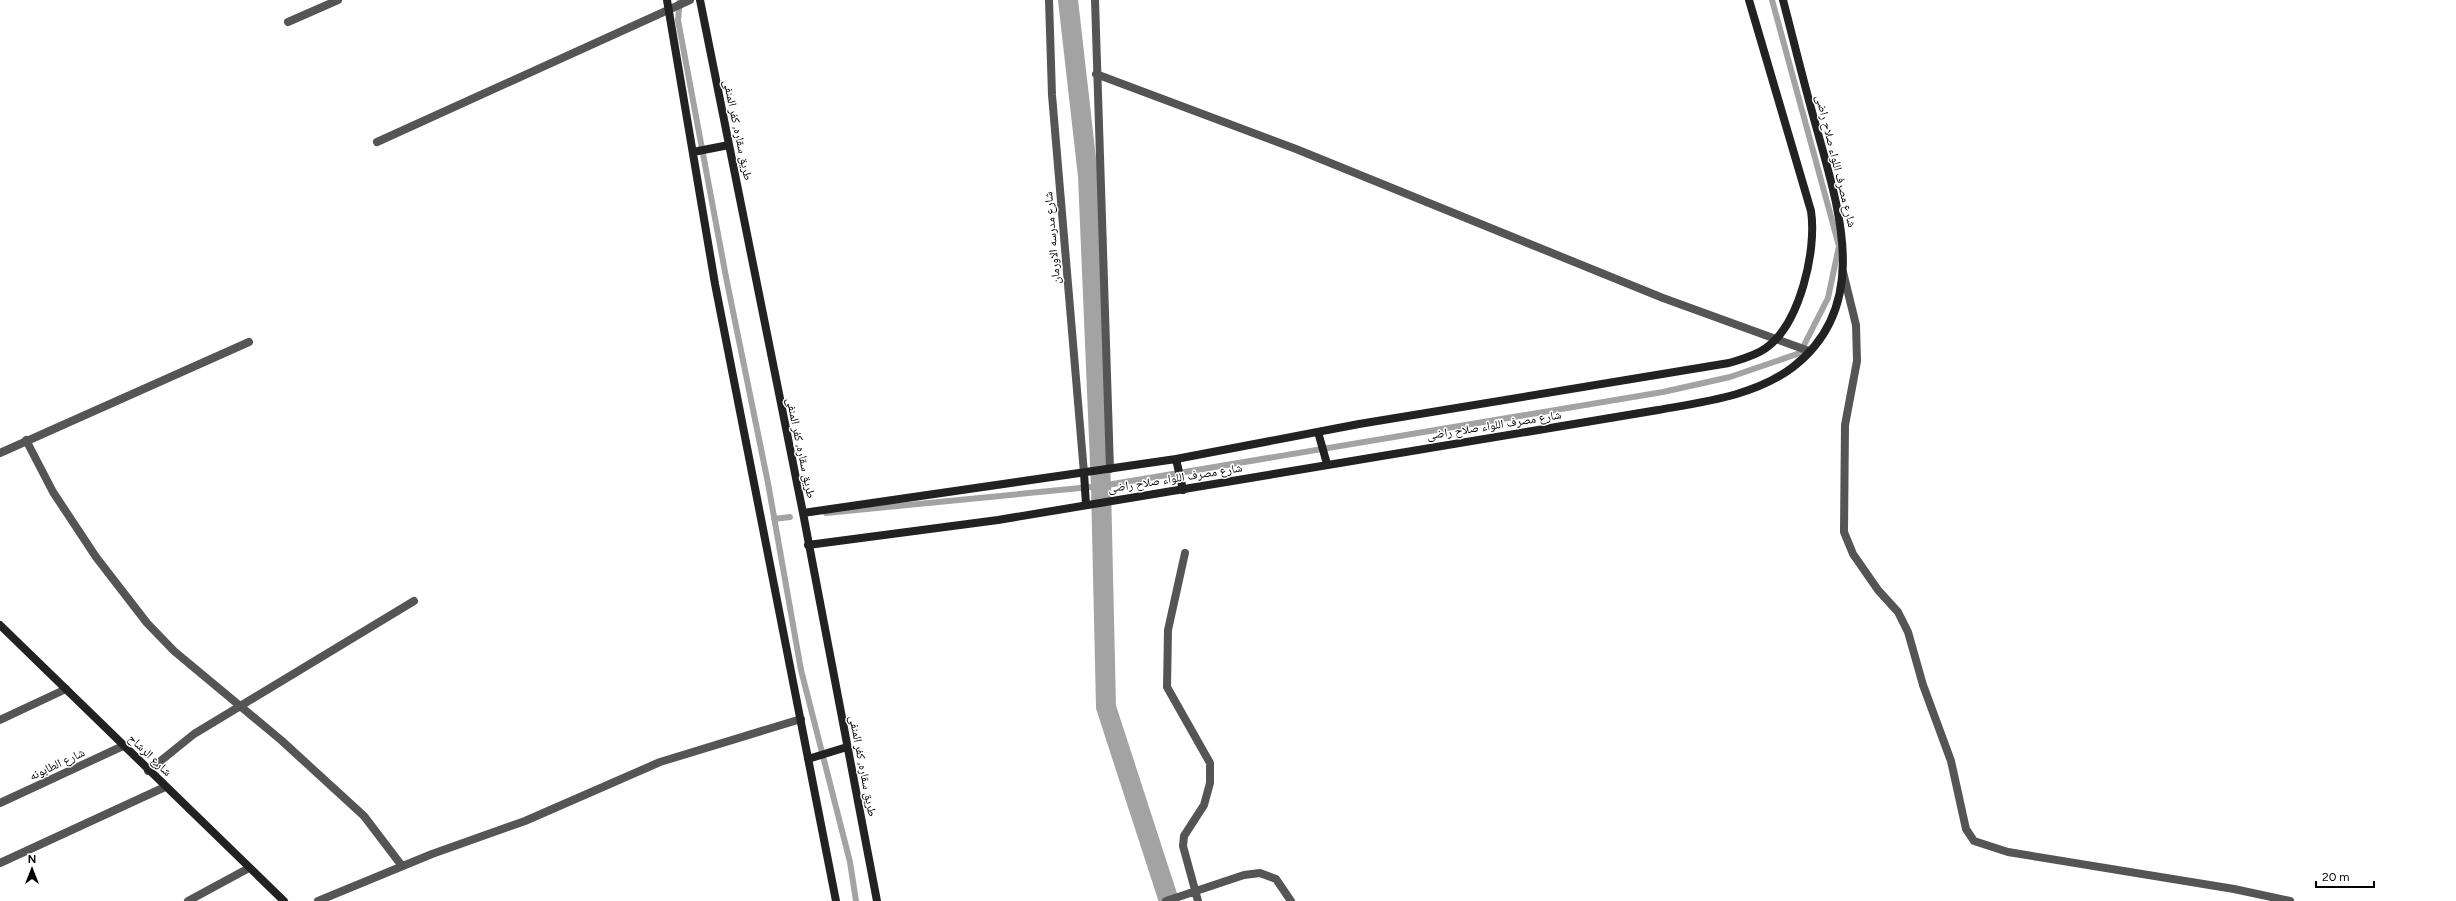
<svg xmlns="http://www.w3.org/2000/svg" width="2456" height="901" viewBox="0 0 2456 901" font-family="Figtree,'Noto Naskh Arabic',sans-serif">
<rect width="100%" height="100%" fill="#fff"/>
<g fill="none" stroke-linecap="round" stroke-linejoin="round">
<path stroke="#a3a3a3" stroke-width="6" d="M680,0L678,20L726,277L768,483L801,670L850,862L856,901
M826,513L1101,486L1663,392L1730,377L1800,353L1828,298L1839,246L1772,0
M774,519L790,517"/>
<path stroke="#a3a3a3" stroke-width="20" d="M1068,0L1088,176L1101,486L1106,707L1169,901"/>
<path stroke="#555" stroke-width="8" d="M1049,0L1052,95L1084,473
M1095,0L1110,469
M288,22L338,0
M1096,74L1296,149L1663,298L1809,351
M377,142L690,0
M1843,272L1856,325L1857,361L1845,425L1844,532L1853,554L1878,590L1898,612L1908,632L1923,685L1951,761L1966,829L1974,841L2008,852L2234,889L2290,901
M26,440L53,492L96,557L147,623L174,651L281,740L364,816L402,866
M0,453L249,342
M1185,553L1168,630L1167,687L1210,763V783L1204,805L1184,836L1183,846L1198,901
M0,720L66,689
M148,771L194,734L414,601
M0,803L123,746
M0,863L165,787
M188,901L249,868
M318,901L432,854L525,821L660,762L801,719
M1166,901L1244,875L1260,873L1276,879L1291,901"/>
<path stroke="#222" stroke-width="8" d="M667,0L715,284L836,901
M700,0L803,513L877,901
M693,152L729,145
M1318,432L1327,464
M1176,459L1183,490
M1084,473L1086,505
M803,513L1176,459L1359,424L1729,363C1742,359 1755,356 1766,348C1800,324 1817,250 1811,211L1749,0
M808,545L998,520L1658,410C1703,402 1755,396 1793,367C1873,305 1838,207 1816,126C1804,84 1794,42 1783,0
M0,625L284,901
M808,759L847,747"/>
</g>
<g text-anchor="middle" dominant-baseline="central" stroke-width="3" stroke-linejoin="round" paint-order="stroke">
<g font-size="12" fill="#000" stroke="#fff">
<text transform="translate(738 130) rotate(78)">طريق سقاره, كفر المنفى</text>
<text transform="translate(1836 161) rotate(76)">شارع مصرف اللواء صلاح راضى</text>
<text transform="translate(1052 238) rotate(-95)">شارع مدرسه الاورمان</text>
<text transform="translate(1494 425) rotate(-9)">شارع مصرف اللواء صلاح راضى</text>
<text transform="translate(801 448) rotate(78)">طريق سقاره, كفر المنفى</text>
<text transform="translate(1175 478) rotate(-9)">شارع مصرف اللواء صلاح راضى</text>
<text transform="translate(150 755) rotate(44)">شارع الرشاح</text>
<text transform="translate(57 764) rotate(-25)">شارع الطابونه</text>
<text transform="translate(863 766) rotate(79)">طريق سقاره, كفر المنفى</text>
</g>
</g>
<g transform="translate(32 869)" stroke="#ffffff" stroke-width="3" paint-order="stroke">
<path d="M0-3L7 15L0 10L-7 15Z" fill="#000000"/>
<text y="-6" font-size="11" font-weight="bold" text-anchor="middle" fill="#000000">N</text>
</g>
<path d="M2316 881v6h58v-6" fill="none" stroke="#000000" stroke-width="2"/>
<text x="2322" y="881" font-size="12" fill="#000000" stroke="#ffffff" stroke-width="3" paint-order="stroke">20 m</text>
</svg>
